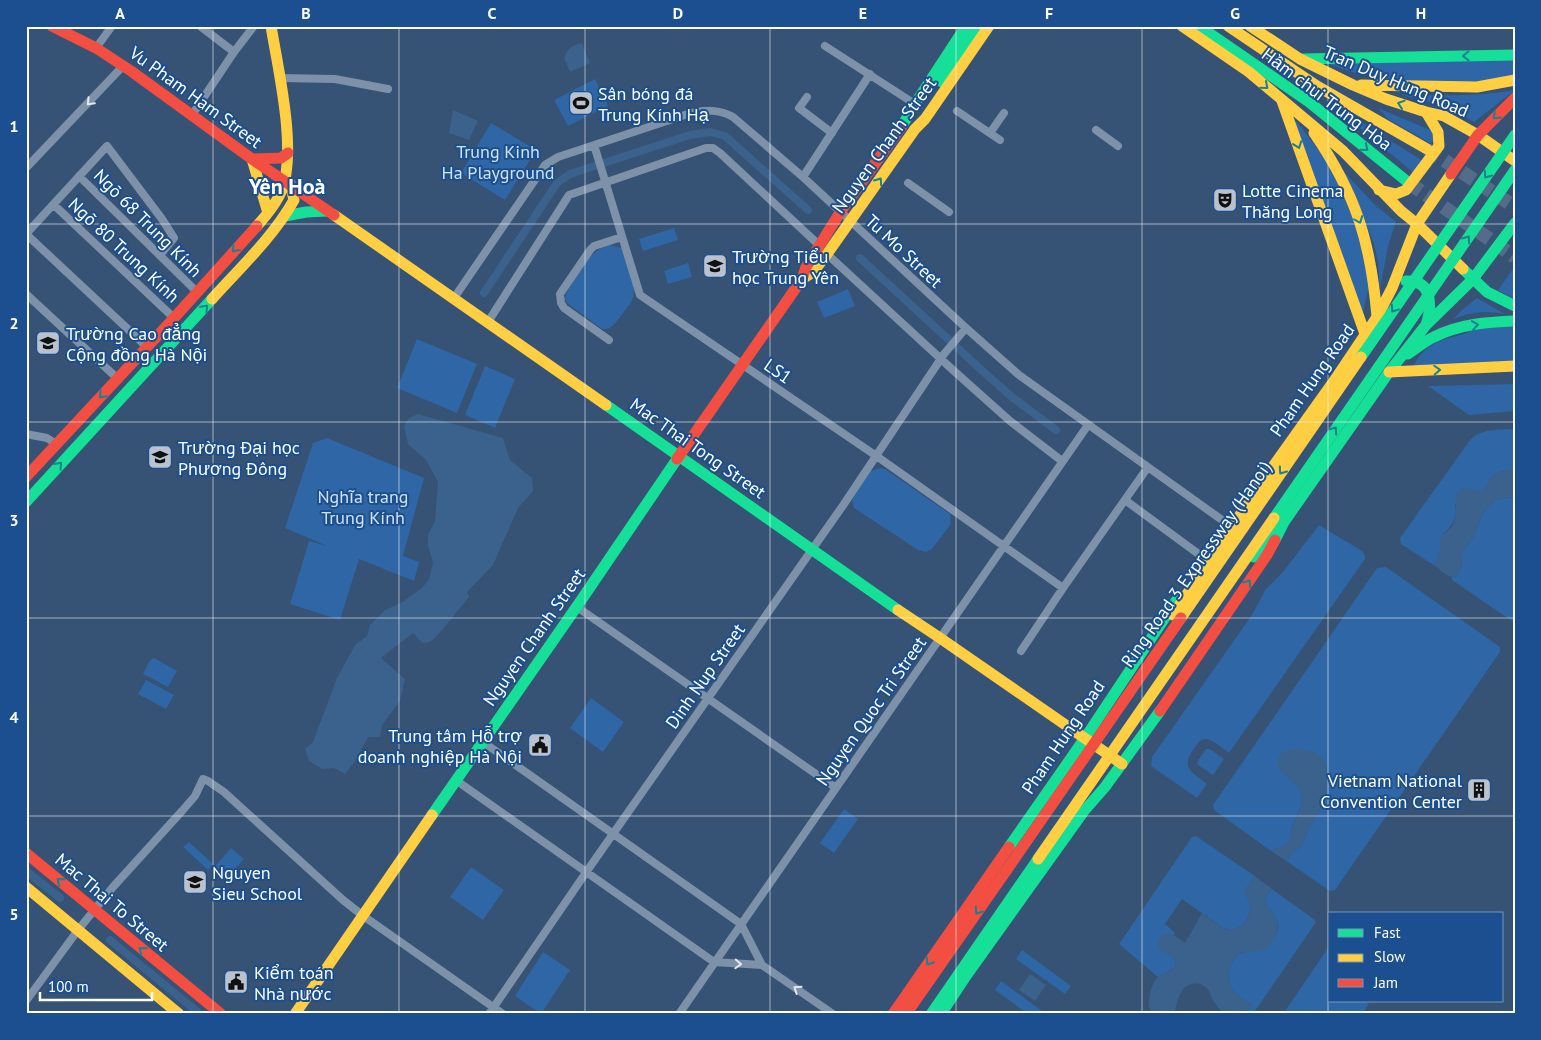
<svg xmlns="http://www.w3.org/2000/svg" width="1541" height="1040" viewBox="0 0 1541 1040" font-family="'PT Sans',sans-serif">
<rect width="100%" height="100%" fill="#365274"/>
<path fill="#2f66a5" d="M1515,56V74C1496,82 1477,82 1457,82C1424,82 1393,81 1360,74C1349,72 1338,67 1327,63Z
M595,79L608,106L568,126L554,100Z
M1515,90L1474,122L1445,106L1402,95C1439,95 1478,97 1515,90Z
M1326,100L1423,161L1414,173Z
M1378,108L1430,130L1435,136V141L1430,143L1388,119Z
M1292,120L1297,122L1302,128L1330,166L1352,215L1368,261L1369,286L1363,313Z
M491,123L536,150L505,200L461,173Z
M1345,173L1375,205L1396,222L1388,246L1380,289L1378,261L1374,244L1352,187Z
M674,228L678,240L643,251L639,239Z
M610,245L622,248C626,261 637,285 633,298C631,304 624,311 620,317C614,324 612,330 602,329L567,303L565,300L566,294C578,274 586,251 610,245Z
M688,263L692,277L668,284L664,271Z
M1515,266V299L1498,290Z
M848,289L855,306L824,318L817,302Z
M1477,298L1505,314C1483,310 1473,312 1453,319L1462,310Z
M1515,327V363L1413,367C1424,345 1437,341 1460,335C1465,334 1470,331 1475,329C1487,326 1502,327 1515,327Z
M417,339L477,364L457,413L397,388Z
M485,366L515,379L495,428L465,415Z
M1515,384V411L1469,415L1428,386Z
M1515,429V468C1509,472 1500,470 1495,474C1489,478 1487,486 1483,491H1475L1471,489L1455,504C1459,525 1448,524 1441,540C1439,545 1441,548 1440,552C1440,556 1437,560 1435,563L1438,568L1401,544L1400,538L1470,440C1482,428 1499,430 1515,429Z
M327,438L424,478L403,556L419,562L414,581L359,559L340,620L290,604L309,541L327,546L285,528L313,443Z
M880,468L885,469L950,514L951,524L932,549L926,552L918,550L854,508L852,500L854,496L870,471Z
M1508,497L1515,498V623L1452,580V577H1456L1463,563V552L1473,537L1483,513L1495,500Z
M1319,525L1362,551L1365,555V559L1229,753C1223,749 1212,738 1205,739C1200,739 1198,743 1196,746C1180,767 1189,770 1207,784L1197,798L1151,766L1152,757L1252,615L1266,589L1283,572Z
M1386,567L1500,647V652L1335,890L1330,891L1286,861L1293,852L1301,846L1309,828L1320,809L1327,788V772L1326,764L1281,770C1287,777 1297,782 1300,790C1306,804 1296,815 1292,827C1291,833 1292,837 1289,842C1285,847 1277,848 1271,851L1214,810L1213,805L1377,568Z
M154,658L177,671L168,687L143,674C146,669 148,660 154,658Z
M146,680L174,695L166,709L138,694Z
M591,698L624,722L603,752L570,728Z
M1206,749H1210L1224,759L1213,775L1198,765L1197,762Z
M844,809L858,819L834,853L820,843Z
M1196,836L1255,876L1245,891C1247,896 1250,902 1250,907C1251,916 1241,931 1231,930C1229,930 1225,928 1223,928L1182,899L1165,924L1175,933L1174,935L1167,934L1173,957L1176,962L1174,968L1158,977L1119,944L1192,837Z
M189,842L213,864L208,870L183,847Z
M231,848L244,859L223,882L211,871Z
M471,867L504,890L483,920L450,897Z
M1272,889L1315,920L1316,922L1253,1014H1245L1252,1004C1229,995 1219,973 1239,954L1253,950L1259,951C1264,946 1273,941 1276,934C1285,917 1262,910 1266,898C1266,895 1270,891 1272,889Z
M1330,945V1001H1364L1369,1004L1362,1014H1283Z
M1022,950L1071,986L1065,994L1016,959Z
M543,952L570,970L541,1014L515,996Z
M1001,981L1046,1014H1028L995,990Z"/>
<path fill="#3b618d" d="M582,43L590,63L570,72L564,58C568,48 572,45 582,43Z
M453,110L478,121L469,140L449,133Z
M418,414L503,438L510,460L532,478L533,491L518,508L493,565L467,592L469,597L438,635L430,642L422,643L413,633L381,658L405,679L400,701L382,725L380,737H368L357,758L345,774L334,768L322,769L309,761L305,749L313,742L337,678L355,645L367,636L370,625L385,610L401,603L422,588L429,579L433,563L428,546V535L435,521L438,482L426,460L408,444L404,426L409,418Z
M1515,468V498L1508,497L1495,500L1483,513L1473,537L1463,552V563L1456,577C1447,577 1439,571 1435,563L1440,552V538L1453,525L1456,516V495L1463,488L1483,491C1487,486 1489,478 1495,474C1500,470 1509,472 1515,468Z
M1299,749L1314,752L1323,759L1326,764L1327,772V788L1320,809L1309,828L1301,846L1293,852L1286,861L1271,851C1277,848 1284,847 1288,842C1292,838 1291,833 1292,828C1296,815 1306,805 1300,791C1296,779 1272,772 1279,757C1283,749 1292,750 1299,749Z
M1255,876L1272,889C1269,892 1265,897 1266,902C1267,908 1273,913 1276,918C1281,927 1274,944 1265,949C1257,953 1247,950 1239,954C1219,973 1229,995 1252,1004L1245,1014H1225C1221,1011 1217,1007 1214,1002C1212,999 1211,995 1209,991C1203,981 1188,981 1182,991C1177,998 1177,1006 1174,1014C1168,1014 1160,1015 1154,1014C1144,1011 1151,983 1157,978C1162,974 1169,972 1174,968L1176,962L1173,957L1159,949C1158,945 1157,942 1160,938C1167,928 1178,938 1185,943L1202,913C1209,918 1222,929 1229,930C1239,932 1249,920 1250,910C1251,904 1247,897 1245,891Z
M1030,974L1046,985L1035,1001L1019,990Z"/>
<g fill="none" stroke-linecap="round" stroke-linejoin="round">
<path stroke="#3b618d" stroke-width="8" d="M860,258L988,376L1012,397L1056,430
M484,293L557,183L570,174L690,135L710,132L725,136L808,210
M26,871L60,898
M110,940L200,1014"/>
<path stroke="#546c89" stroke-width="14" stroke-dasharray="14 7" stroke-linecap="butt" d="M1427,149L1515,207
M1409,183L1515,257"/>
<path stroke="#7d92a8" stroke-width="8" d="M200,26L234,52
M825,46L915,104
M96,48L112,26
M279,78L335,79L388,89
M807,97L799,108L832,133
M957,111L1000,140
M192,115L234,52L254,26
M1096,130L1118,146
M990,133L1004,113
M594,145L640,295L875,455L1063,588
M26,168L123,66
M79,176L197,292
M803,177L870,74
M908,183L949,212
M54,205L174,318
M26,234L107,146L162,219L174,238L160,255
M26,234L147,347
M827,254L954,371L1010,421L1062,461
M26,294L117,378
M454,298L545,165L558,157L691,113C706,110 719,109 733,117L803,177L966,328L1019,375L1229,525
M488,322L569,195L706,148H713L720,153L819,245
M609,340L564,308L561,303L560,294L590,250L594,246L622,237
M26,434L47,438L56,444
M1125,500L1204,558
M577,607L836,788
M1021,651L1063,588L1148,467
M483,742L741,924L762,965L833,1014
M457,781L714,962L762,965
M26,1001L78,930L113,887L182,811L195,796L203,779L208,781L224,792L343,900L362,915L503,1014
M489,1014L587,871L844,504L944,354L966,328
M679,1014L1088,425"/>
<path stroke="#16e098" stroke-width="11" d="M1199,26L1309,102L1409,183
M1302,59L1515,55
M942,82L977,26
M902,126L915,104L966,26
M285,216L306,212L327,211
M1463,269L1487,292L1515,306
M1406,281C1433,279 1432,307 1426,325
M1408,354C1417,348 1425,341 1434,337C1459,324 1488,322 1515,321
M606,405L898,610
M26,502L212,299
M1275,540L1284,522L1389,372L1426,325L1473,279L1515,223
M1254,557L1284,522
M432,815L582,599L677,459
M1009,847L1085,738L1176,601
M931,1014L1038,859
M941,1014L966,976L1084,811L1105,787L1160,711"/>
<path stroke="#ffcf43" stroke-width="11" d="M1182,26L1249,72L1343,151L1401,211L1417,224L1463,269
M1228,26L1317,86L1427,149
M1250,26L1300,59L1353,85L1386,99L1426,112L1444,116L1478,135L1515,161
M1361,85L1477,87L1515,80
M1282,101L1365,334
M1314,133C1356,194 1371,243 1377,317
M252,159L268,213
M1379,190L1396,194L1406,190L1439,146L1438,132L1426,112
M334,215L606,405
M257,226C265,217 276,204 281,192C298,153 278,69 271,26
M802,279L813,272L827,254L915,129L925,119L989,26
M212,299C241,267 273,237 294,200L290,183
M1389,372L1515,366
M1252,496L1334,381L1377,317L1392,288L1417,224L1451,174
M898,610L940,638L1122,764
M1173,615L1258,488
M26,887L179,1014
M295,1014L432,815"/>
<path stroke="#f24e42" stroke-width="11" d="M52,26L96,48L131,71L252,159L334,215
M253,159L281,158L288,153
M1451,174L1478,135L1515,98
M677,459L802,279L806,267L841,211L902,126
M26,477L174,318L257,226
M1160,711L1267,555L1275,540
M26,853L221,1014
M893,1014L1009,847
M906,1014L1006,871"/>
<path stroke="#16e098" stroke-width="11" d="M1361,357L1515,135
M1274,518L1515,170"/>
<path stroke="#ffcf43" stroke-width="11" d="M1181,618L1361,357
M1038,859L1274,518"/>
<path stroke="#f24e42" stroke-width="11" d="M1006,871L1181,618"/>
</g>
<defs><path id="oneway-chevron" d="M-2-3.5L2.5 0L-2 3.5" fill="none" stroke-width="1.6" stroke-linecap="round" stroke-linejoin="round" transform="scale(1.25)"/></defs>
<g stroke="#198292">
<use href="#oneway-chevron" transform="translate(1466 56) rotate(179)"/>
<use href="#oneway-chevron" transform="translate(1265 86) rotate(41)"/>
<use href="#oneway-chevron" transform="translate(1401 104) rotate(-162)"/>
<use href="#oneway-chevron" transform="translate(1496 116) rotate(136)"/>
<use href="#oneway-chevron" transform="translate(1298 145) rotate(70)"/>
<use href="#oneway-chevron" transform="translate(1365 148) rotate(39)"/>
<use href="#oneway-chevron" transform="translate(1487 175) rotate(125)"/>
<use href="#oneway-chevron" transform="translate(879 181) rotate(-55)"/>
<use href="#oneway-chevron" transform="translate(1359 220) rotate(69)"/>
<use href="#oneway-chevron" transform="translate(1467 239) rotate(-55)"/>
<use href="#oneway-chevron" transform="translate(235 249) rotate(132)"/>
<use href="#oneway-chevron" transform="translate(205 308) rotate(-47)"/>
<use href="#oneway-chevron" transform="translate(1394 309) rotate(125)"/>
<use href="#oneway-chevron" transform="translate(1475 325) rotate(-8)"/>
<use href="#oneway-chevron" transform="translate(1437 370) rotate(-3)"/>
<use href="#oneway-chevron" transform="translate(102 395) rotate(133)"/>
<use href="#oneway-chevron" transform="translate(1334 430) rotate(-55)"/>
<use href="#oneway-chevron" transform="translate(59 465) rotate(-48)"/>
<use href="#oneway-chevron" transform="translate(1282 471) rotate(125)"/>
<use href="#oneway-chevron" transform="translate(1248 583) rotate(-55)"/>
<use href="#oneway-chevron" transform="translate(60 881) rotate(-141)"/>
<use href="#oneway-chevron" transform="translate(978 911) rotate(125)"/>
<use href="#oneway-chevron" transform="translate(142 950) rotate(-141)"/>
<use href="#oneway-chevron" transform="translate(929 962) rotate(125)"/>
</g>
<g stroke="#e5e9ee">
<use href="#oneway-chevron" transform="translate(90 102) rotate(134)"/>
<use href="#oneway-chevron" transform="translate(738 964) rotate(3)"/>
<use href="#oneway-chevron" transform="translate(797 989) rotate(-146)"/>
</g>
<path fill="none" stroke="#fff" stroke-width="1" stroke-opacity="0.55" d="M213,26V1014M399,26V1014M585,26V1014M770,26V1014M956,26V1014M1142,26V1014M1328,26V1014M26,224H1515M26,422H1515M26,618H1515M26,816H1515"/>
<defs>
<symbol id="stadium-square" viewBox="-11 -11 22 22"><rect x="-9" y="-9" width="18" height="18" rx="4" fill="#b9c2ce" stroke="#1b4f8f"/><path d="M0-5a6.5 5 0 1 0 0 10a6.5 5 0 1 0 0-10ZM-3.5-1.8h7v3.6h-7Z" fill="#111"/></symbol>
<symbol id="theatre-square" viewBox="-11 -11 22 22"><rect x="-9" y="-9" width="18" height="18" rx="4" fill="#b9c2ce" stroke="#1b4f8f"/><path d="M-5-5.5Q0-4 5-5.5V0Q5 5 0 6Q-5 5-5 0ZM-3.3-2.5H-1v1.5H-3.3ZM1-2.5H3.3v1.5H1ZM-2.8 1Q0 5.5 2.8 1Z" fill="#111"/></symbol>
<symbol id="school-square" viewBox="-11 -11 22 22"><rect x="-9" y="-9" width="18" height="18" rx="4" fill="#b9c2ce" stroke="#1b4f8f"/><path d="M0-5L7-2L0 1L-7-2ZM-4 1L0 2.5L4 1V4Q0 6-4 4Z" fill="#111"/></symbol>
<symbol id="university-square" viewBox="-11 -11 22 22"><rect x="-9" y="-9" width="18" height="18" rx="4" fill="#b9c2ce" stroke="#1b4f8f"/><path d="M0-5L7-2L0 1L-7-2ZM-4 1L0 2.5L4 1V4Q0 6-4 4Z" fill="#111"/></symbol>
<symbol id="civic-square" viewBox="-11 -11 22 22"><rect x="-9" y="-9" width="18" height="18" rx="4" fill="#b9c2ce" stroke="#1b4f8f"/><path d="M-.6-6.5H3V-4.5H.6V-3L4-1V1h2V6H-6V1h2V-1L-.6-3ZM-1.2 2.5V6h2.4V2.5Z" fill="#111"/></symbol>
<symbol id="building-square" viewBox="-11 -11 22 22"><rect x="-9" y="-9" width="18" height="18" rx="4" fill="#b9c2ce" stroke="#1b4f8f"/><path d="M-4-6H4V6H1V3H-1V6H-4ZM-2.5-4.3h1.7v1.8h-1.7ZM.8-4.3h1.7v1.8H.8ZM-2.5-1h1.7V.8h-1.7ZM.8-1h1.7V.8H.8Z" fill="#111"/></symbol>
</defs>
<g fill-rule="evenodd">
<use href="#stadium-square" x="567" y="89" width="28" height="28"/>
<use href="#theatre-square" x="1211" y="186" width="28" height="28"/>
<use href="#school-square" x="701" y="252" width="28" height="28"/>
<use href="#university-square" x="34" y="329" width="28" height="28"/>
<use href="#university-square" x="146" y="443" width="28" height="28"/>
<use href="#civic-square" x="526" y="731" width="28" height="28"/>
<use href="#building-square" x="1465" y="776" width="28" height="28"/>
<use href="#school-square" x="181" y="868" width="28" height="28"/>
<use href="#civic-square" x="222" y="968" width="28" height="28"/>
</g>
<g text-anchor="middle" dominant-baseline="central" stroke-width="4" stroke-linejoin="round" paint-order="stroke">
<g font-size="18" fill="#fff" stroke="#1b4f8f">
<text transform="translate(1396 81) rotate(23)">Tran Duy Hung Road</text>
<text transform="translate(196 97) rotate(36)">Vu Pham Ham Street</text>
<text transform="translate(1327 99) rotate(37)">Hầm chui Trung Hòa</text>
<text transform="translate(884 145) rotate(-54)">Nguyen Chanh Street</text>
<text transform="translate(148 223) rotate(45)">Ngõ 68 Trung Kính</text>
<text transform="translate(124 250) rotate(43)">Ngõ 80 Trung Kính</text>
<text transform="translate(904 251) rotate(43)">Tu Mo Street</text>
<text transform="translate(778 371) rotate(34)">LS1</text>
<text transform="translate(1312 380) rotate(-55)">Pham Hung Road</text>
<text transform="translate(698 448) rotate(35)">Mac Thai Tong Street</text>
<text transform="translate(1196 564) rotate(-55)">Ring Road 3 Expressway (Hanoi)</text>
<text transform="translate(534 637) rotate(-55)">Nguyen Chanh Street</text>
<text transform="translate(705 676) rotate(-55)">Dinh Nup Street</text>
<text transform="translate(871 711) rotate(-55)">Nguyen Quoc Tri Street</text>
<text transform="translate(1063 737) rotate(-56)">Pham Hung Road</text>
<text transform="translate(112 902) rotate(40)">Mac Thai To Street</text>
</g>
<g font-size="18" fill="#fff" stroke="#1b4f8f" text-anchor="start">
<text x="598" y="93">Sân bóng đá<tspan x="598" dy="21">Trung Kính Hạ</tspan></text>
<text x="1242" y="190">Lotte Cinema<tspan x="1242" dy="21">Thăng Long</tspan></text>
<text x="732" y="256">Trường Tiểu<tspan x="732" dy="21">học Trung Yên</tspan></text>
<text x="66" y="333">Trường Cao đẳng<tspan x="66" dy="21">Cộng đồng Hà Nội</tspan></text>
<text x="178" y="447">Trường Đại học<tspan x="178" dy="21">Phương Đông</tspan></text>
<text x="522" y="735" text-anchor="end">Trung tâm Hỗ trợ<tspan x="522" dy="21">doanh nghiệp Hà Nội</tspan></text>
<text x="1462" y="780" text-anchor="end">Vietnam National<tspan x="1462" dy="21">Convention Center</tspan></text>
<text x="212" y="872">Nguyen<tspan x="212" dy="21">Sieu School</tspan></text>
<text x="254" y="972">Kiểm toán<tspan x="254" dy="21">Nhà nước</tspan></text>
</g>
<g font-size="18" fill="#cfe3fa" stroke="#1b4f8f">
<text x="498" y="151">Trung Kinh<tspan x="498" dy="21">Ha Playground</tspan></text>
<text x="363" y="496">Nghĩa trang<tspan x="363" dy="21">Trung Kính</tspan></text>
</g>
<g font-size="22" font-weight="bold" fill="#fff" stroke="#1b4f8f">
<text x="287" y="186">Yên Hoà</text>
</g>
</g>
<rect width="1541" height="1040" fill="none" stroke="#1b4f8f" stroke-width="55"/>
<rect x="1328" y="912" width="175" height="90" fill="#1b4f8f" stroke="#7695bc"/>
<rect x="1338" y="929" width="25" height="8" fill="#16e098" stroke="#7695bc"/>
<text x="1374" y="938" font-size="15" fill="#ffffff">Fast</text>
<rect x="1338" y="954" width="25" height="8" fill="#ffcf43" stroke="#7695bc"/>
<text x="1374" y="962" font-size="15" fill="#ffffff">Slow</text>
<rect x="1338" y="979" width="25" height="8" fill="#f24e42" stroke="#7695bc"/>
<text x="1374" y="988" font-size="15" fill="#ffffff">Jam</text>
<path d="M40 992v8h112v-8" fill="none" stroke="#ffffff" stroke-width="2.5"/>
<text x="48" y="992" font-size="15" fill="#ffffff" stroke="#1b4f8f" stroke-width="4" paint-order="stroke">100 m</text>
<rect x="28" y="28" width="1486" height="984" fill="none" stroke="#fff" stroke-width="2"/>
<g font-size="16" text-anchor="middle" font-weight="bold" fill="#fff">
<text x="120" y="19">A</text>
<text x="306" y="19">B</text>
<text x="492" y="19">C</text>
<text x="678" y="19">D</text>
<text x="863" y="19">E</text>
<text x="1049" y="19">F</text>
<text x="1235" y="19">G</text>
<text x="1421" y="19">H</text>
<text x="14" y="132">1</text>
<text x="14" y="329">2</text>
<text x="14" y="526">3</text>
<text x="14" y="723">4</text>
<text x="14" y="920">5</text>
</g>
</svg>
